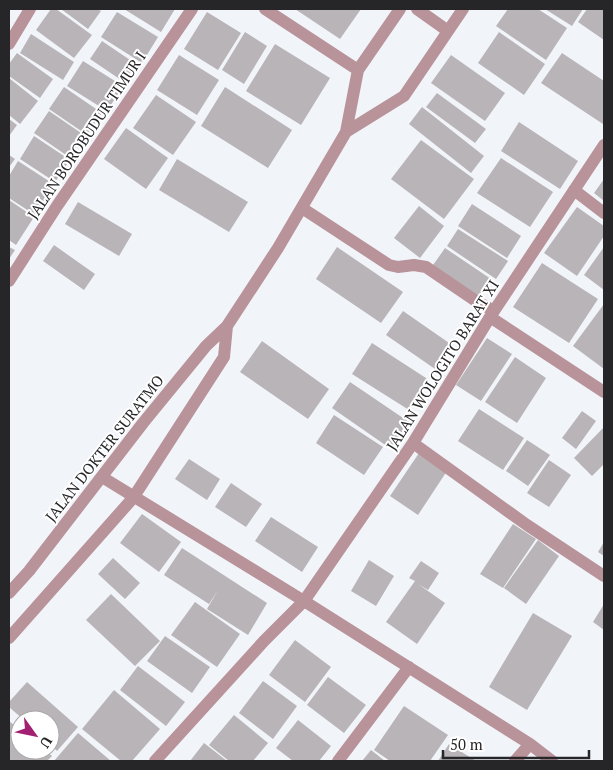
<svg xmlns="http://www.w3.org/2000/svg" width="613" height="770" viewBox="0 0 613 770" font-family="'PT Serif',serif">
<rect width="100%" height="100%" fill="#f1f4f9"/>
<path fill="#b9b4b8" d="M51,9H56L92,35L74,58L36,30Z
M61,9H97L101,11L88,29Z
M124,9H175L161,32Z
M295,9H361L340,39Z
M508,9H538L567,28L546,60L496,26Z
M545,9H583L572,26Z
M587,9H604V40L578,22Z
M117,12L158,37L142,63L101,37Z
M207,12L241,33L218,70L184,49Z
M245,32L267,46L244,84L222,70Z
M499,32L545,64L524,95L478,63Z
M31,34L74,62L63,80L20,53Z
M102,41L136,64L124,82L90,59Z
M275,44L330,78L301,125L246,91Z
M17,53L53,79L40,98L9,76V64Z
M562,53L604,81L603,124L541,83Z
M179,55L219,80L197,115L157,90Z
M451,55L505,93L485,121L431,83Z
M83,61L123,86L107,111L67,86Z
M9,78L38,101L20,124L9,115Z
M64,87L102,113L87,135L49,109Z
M225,87L292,130L268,168L201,126Z
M437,93L486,129L475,143L426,107Z
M156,95L196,122L173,155L133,128Z
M422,107L484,156L471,173L409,124Z
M49,111L84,135L69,157L34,133Z
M9,119L17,125L9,136Z
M519,122L578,161L560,189L501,151Z
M126,128L168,158L146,189L104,159Z
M34,136L70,160L55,182L20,159Z
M421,140L474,179L444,219L391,179Z
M9,155L15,159L9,167Z
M501,158L553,192L530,227L477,193Z
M177,159L248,202L229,232L159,190Z
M18,161L55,185L35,215L9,198V176Z
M604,179V201L594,193Z
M9,200L34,217L16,245L9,240Z
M78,202L132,234L119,256L65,224Z
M472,204L521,236L507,258L458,226Z
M419,206L444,226L420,258L394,238Z
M577,207L604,226V236L577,276L544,253Z
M458,229L508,261L496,279L447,246Z
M54,245L95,274L84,290L43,261Z
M9,247L15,250L9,259Z
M337,247L403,292L381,323L316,279Z
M604,247V290L584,275Z
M445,248L491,279L476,300L431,268Z
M542,263L598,299L569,343L513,307Z
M604,304V369L573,346Z
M403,311L452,345L435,369L386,335Z
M487,338L512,354L481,401L456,385Z
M262,341L329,389L308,419L240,372Z
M372,343L429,380L409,410L352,374Z
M515,357L546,378L517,423L485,402Z
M350,382L409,422L391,449L332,408Z
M479,409L524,438L503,470L458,441Z
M582,411L596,421L576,449L562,438Z
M334,415L383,447L364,475L316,443Z
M604,427V464L592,476L574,458Z
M527,440L550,455L528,486L506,471Z
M419,453L447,471L418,515L390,496Z
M189,459L220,479L207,500L175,479Z
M549,460L571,475L549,507L527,493Z
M231,483L262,504L246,527L215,507Z
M142,514L181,542L159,572L120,543Z
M271,517L318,547L302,572L255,541Z
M513,524L536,539L503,588L480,574Z
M538,540L559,556L526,604L504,588Z
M604,542V556L598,552Z
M182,548L267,603L248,635L207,609L218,590L209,604L164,575Z
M113,558L140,583L125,599L98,574Z
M369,560L394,576L376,606L351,591Z
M421,561L439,573L428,590L418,584L445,603L417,644L386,622L415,581L409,578Z
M111,594L160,641L135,666L86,620Z
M195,602L240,634L217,667L171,635Z
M604,604V630L593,622Z
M533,613L572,636L527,710L489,687Z
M165,636L210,667L192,693L147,661Z
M295,640L331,667L305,702L269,675Z
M138,666L185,702L166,726L120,690Z
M328,677L366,705L344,733L307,705Z
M263,681L297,706L273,739L239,713Z
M27,682L78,727L57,751L50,744V720H24L9,707V702Z
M114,690L160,729L132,761H121L82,729Z
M404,706L448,735L430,761H390L374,750Z
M234,715L268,743L253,761H229L209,745Z
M298,720L331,746L319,761H293L276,748Z
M9,721L20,730V750H45L52,756L47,761H9Z
M78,733L111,761H54Z
M204,743L227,761H190Z
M449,744L476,761H438Z
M371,750L385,761H362Z"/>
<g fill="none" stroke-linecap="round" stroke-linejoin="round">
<path stroke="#b8939a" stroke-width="12" d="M265,9L358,70
M417,9L448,31
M9,44L30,9
M346,132L404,96L463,9
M574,190L604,213
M302,208L389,265L398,267L414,265L426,267L476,301L494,311
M9,281L57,206L192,9
M490,317L604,392
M413,443L527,525L604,576
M102,477L304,601L530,744L552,761
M9,593L29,571L143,423L206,346L227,326L278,248L346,132L358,70L400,9
M9,638L133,498L224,357L227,326
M155,761L264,641L304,601L413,443L490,317L604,145
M338,761L409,667
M515,761L530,744"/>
</g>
<g text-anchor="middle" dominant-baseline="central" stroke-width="4" stroke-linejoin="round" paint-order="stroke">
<g font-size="15" fill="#262628" stroke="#fff">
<text transform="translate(86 135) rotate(-56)">JALAN BOROBUDUR TIMUR I</text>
<text transform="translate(442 365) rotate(-58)">JALAN WOLOGITO BARAT XI</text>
<text transform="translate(104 448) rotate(-52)">JALAN DOKTER SURATMO</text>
</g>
</g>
<rect width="613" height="770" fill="none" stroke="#262628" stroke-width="20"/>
<g transform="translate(35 735) rotate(123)"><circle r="24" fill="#ffffff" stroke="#a8a8a9"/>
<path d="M0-4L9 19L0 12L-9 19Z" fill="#a12072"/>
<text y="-8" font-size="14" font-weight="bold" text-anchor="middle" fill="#262628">U</text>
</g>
<path d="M443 750v8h146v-8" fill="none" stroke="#262628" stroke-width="2.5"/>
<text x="450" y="750" font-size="15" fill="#262628" stroke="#ffffff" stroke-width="4" paint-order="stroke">50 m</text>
</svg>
